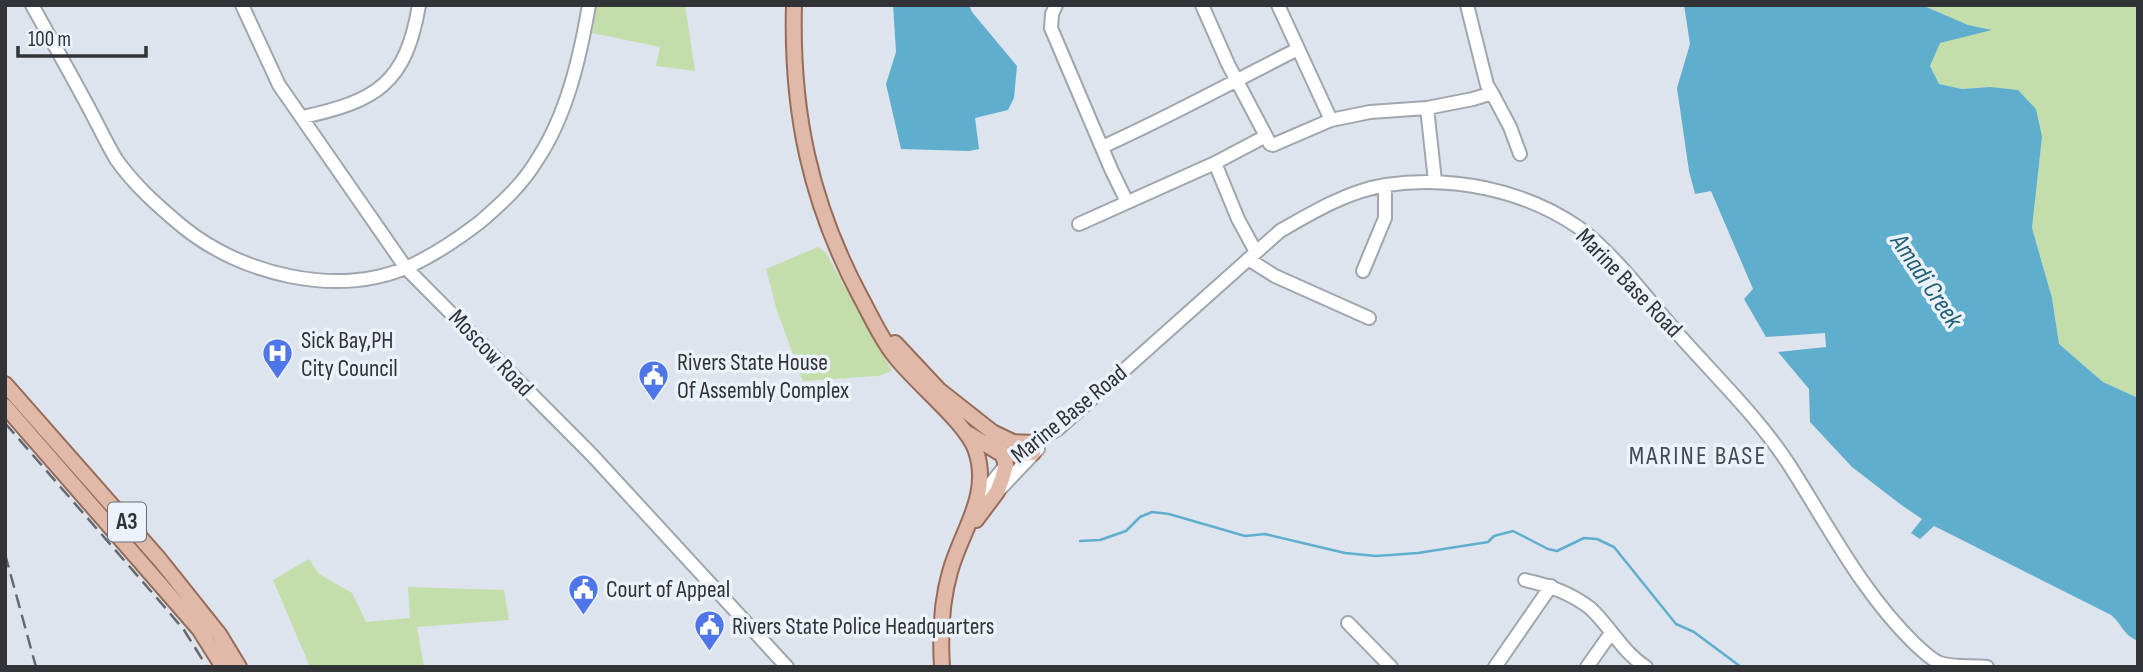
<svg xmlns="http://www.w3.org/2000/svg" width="2143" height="672" viewBox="0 0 2143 672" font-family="'Sofia Sans Condensed',sans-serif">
<rect width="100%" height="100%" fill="#dee4ed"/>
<path fill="#c4deab" d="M597,5H685L695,71L656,66L660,47L592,33Z
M1922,5H2138V398L2103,382L2059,344L2052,298L2032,228L2042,137L1990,87L1962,89L1938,84L1930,66L1939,43L1990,30L1968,25Z
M818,247L826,253L892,371L878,376L803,381L777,311L766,269Z
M309,559L319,574L352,593L366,622L410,618L408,587L504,590L509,620L417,627L424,667H310L273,580Z"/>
<path fill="#5faece" d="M893,5H969L972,12L1017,66L1014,98L1008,110L975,118L979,149L969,151L901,149L886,84L896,52Z
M1684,5H1922L1968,25L1992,30L1940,43L1930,66L1939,84L1962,89L1990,87L2018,90L2036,109L2042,137L2032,228L2052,298L2059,344L2103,382L2138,398V641C2122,634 2123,625 2111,615L1934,526L1920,539L1911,533L1922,519L1900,504L1852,467L1810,422L1809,389L1778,352L1826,347L1825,333L1766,337L1744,299L1753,289L1711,191L1695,194L1689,171L1677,88L1690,44Z"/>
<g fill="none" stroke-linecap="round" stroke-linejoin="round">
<path stroke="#5faece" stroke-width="2.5" d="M1080,541L1100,540L1126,531L1140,517L1152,512L1169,514L1245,536L1265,534L1345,553L1376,556L1418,553L1488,542L1494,536L1513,531L1548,549L1557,551L1584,538L1597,539L1614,547L1676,624L1694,632L1741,667"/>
<defs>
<path id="minor" d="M32,5C52,41 72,76 91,112C99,127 107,144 116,159C134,185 159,207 183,227C241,274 336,298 408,267C434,255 458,239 480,222C502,203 522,185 537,160C567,115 580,57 589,5
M242,5L279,85L406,268L592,455L787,667
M1056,5L1052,14L1051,28L1111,169L1127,202
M1202,5L1228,64L1266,136L1215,163L1238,219L1256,252
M1492,93L1510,127L1520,154
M303,117C377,101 406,83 419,5
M1331,120L1370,112L1427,108
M1266,136L1270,144L1273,145L1331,120L1278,5
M1102,147C1169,117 1232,82 1298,49
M1435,181L1427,108L1473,99L1492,93L1487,85L1467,5
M1079,224L1215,163
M1248,259L1275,276L1369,318
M1363,271L1385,218V185
M1028,447L1058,429L1280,231C1313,212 1348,191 1386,185C1451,175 1524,190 1578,227C1612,251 1650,302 1679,335C1716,377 1757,416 1788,463C1828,525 1862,593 1915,644C1923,651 1931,660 1940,663C1955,668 1972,665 1987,667
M1000,489L1038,449
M978,504L987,488L1006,465
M1525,580C1548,585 1571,593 1590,608C1610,626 1622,652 1646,667
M1348,623L1391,667
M1495,667L1551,586
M1587,667L1611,633"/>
<path id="major" d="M794,5C791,111 810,202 860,296C871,316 880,337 894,355C914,382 967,423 976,451C991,496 961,531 950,572C941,603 940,635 942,667
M895,343L939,390L991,431L999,444L1006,465L1002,479L997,492L976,520
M5,384L160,560L219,634L239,667
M5,406L199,629L223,667
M992,432L1013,442L1034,443
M969,434L1003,455L1033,453"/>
</defs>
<use href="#minor" stroke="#a0a6ae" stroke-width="16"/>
<use href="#major" stroke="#966c5b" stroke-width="18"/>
<use href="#minor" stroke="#fff" stroke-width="12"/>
<use href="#major" stroke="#e1b9a8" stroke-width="14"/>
<path stroke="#65696e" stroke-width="2.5" stroke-dasharray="14 7" stroke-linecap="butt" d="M5,423L162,604L184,630L207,667
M5,554L36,667"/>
</g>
<defs>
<symbol id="hospital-pin" viewBox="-11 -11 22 30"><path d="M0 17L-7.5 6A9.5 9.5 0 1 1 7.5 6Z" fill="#4e76e9" stroke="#ebf2fa"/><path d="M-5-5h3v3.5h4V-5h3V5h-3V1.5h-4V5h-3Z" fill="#fff"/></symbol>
<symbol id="civic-pin" viewBox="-11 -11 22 30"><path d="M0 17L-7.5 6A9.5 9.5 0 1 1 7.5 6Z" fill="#4e76e9" stroke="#ebf2fa"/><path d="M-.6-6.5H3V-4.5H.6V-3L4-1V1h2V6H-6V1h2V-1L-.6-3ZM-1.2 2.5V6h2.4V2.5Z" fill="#fff"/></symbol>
</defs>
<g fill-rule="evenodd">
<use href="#hospital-pin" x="260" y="336" width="35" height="47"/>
<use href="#civic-pin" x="636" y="358" width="35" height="47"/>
<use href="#civic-pin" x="566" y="572" width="35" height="47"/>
<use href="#civic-pin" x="692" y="608" width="35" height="47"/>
</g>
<g text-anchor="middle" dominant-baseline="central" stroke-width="7" stroke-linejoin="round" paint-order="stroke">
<rect fill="#ebf2fa" stroke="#696c72" stroke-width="2" x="108" y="502.5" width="38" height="39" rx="5"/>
<g font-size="23" font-weight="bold" fill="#313337">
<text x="127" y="522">A3</text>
</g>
<g font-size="24" fill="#313337" stroke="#ebf2fa">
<text transform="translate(1629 283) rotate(46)">Marine Base Road</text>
<text transform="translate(491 353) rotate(46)">Moscow Road</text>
<text transform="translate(1069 414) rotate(-39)">Marine Base Road</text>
</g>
<g font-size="24" fill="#313337" stroke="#ebf2fa" text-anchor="start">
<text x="301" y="340">Sick Bay,PH<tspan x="301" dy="28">City Council</tspan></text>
<text x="677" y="362">Rivers State House<tspan x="677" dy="28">Of Assembly Complex</tspan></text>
<text x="606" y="589">Court of Appeal</text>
<text x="732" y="626">Rivers State Police Headquarters</text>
</g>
<g font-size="26" font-style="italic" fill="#226077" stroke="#ebf2fa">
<text transform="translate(1926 281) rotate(56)">Amadi Creek</text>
</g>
<g font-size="26" letter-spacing="2" fill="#454a51" stroke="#ebf2fa">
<text x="1698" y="456">MARINE BASE</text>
</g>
</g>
<rect width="2143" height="672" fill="none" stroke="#313337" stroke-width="14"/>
<path d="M18 46v10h128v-10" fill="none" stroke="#313337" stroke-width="3.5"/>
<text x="28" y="46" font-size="21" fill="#313337" stroke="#ebf2fa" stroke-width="5" paint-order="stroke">100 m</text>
</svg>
